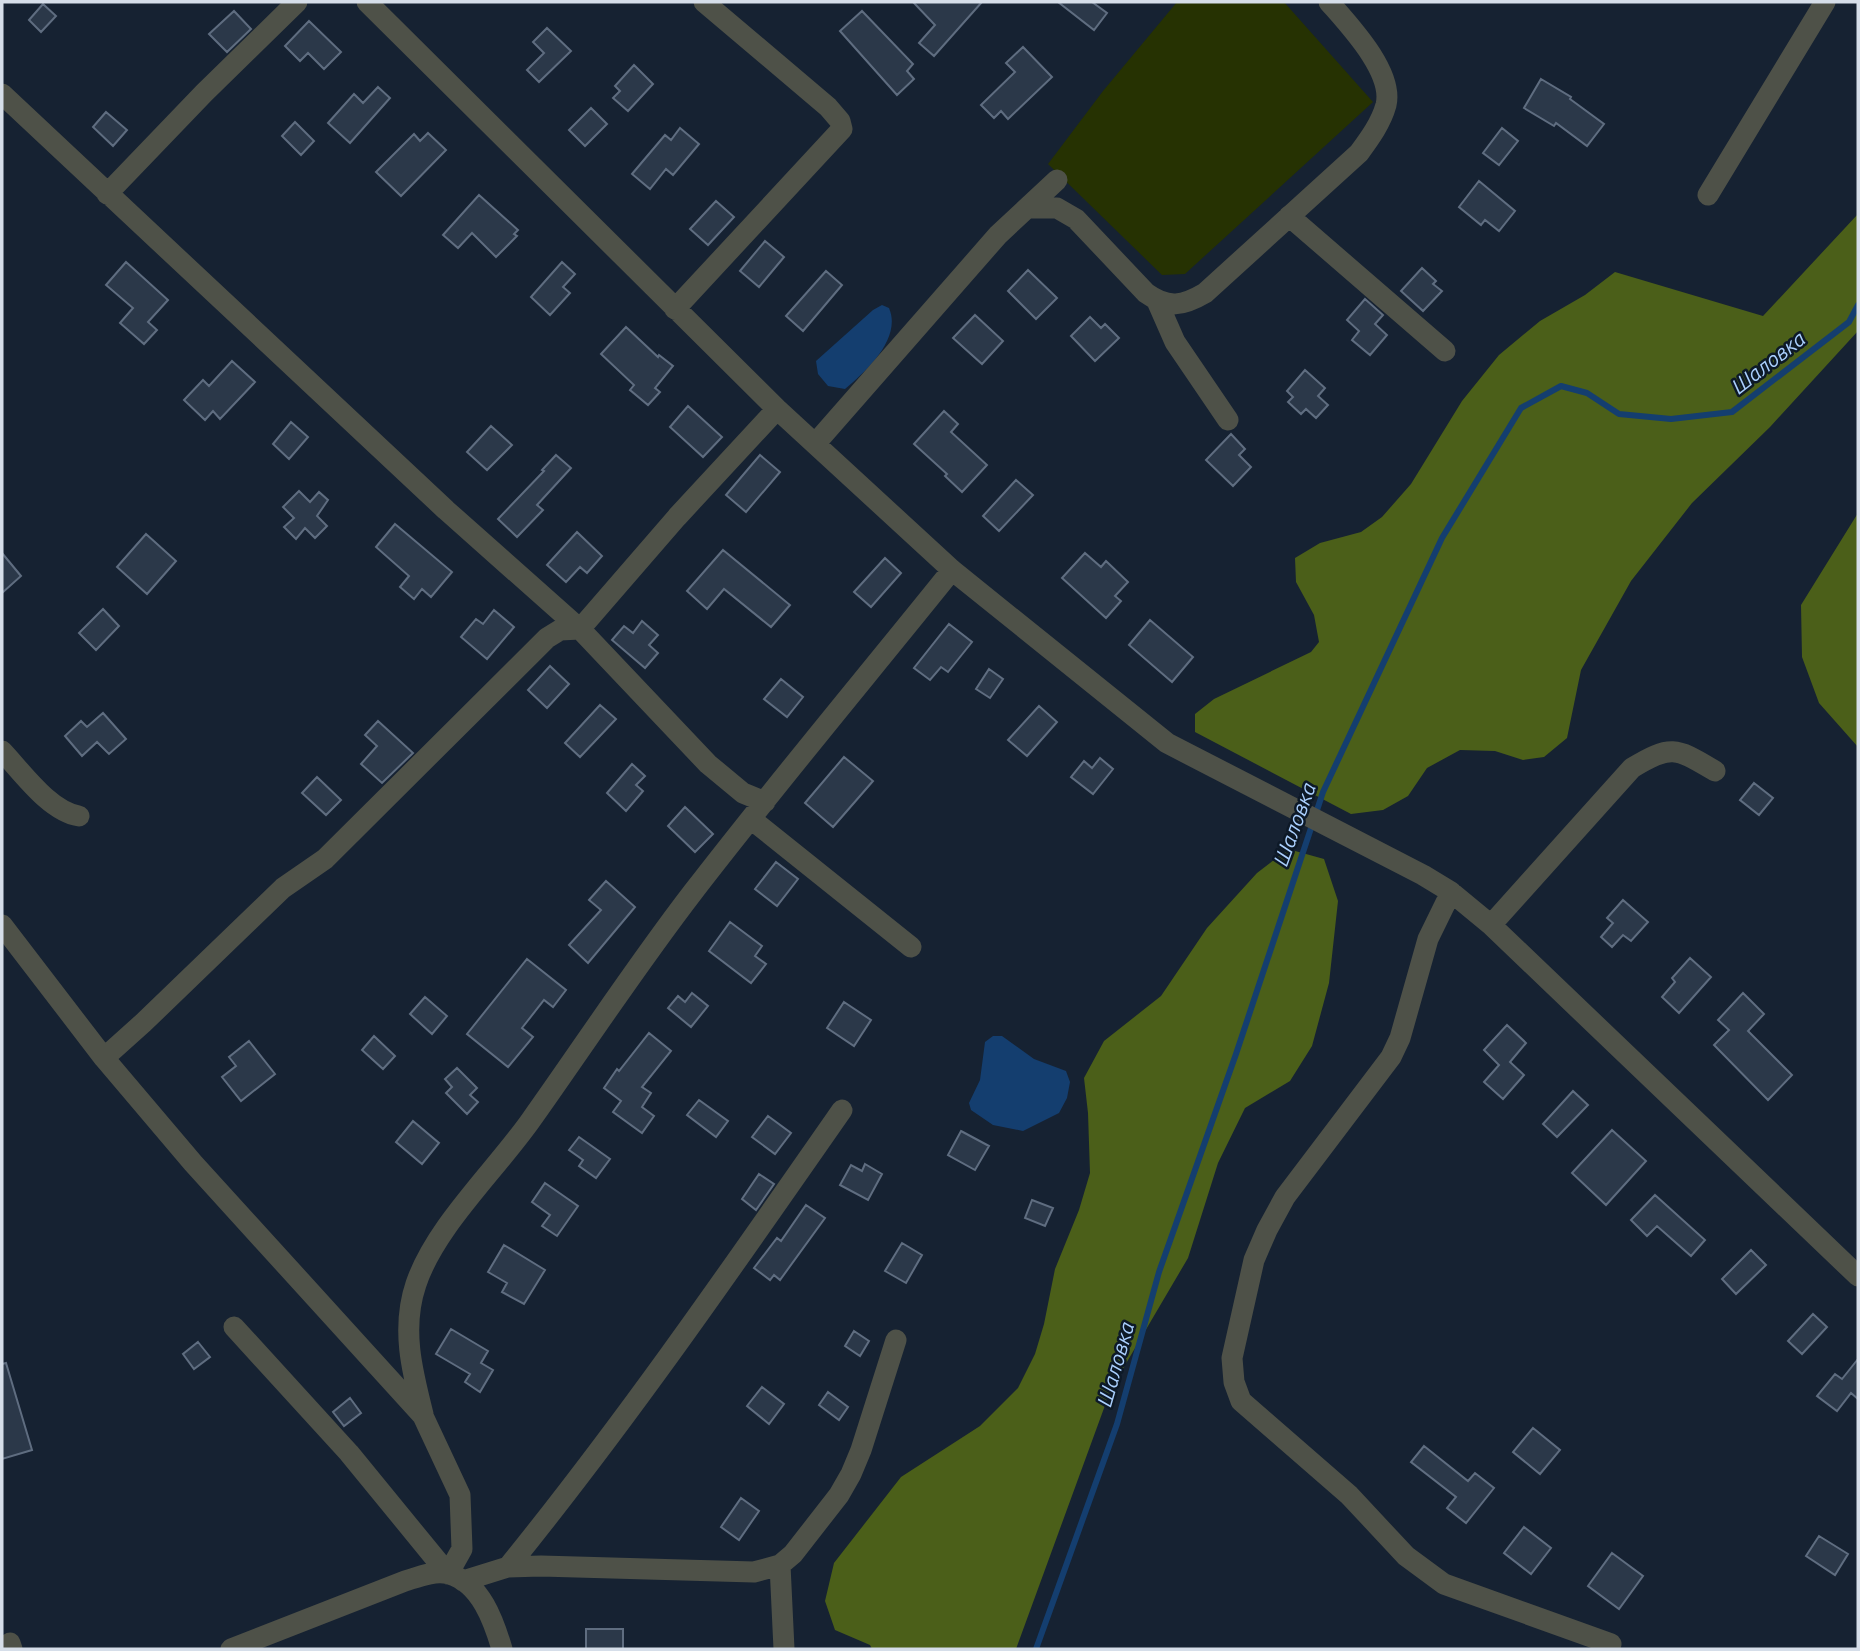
<svg xmlns="http://www.w3.org/2000/svg" width="1860" height="1651" viewBox="0 0 1860 1651" font-family="Ubuntu,sans-serif">
<rect width="100%" height="100%" fill="#162232"/>
<path fill="#263202" d="M1177,2H1284L1373,102L1185,274L1162,275L1048,164L1103,91Z"/>
<path fill="#4b5f19" d="M1858,214V331L1770,427L1692,503L1631,581L1581,670L1567,738L1544,757L1523,760L1495,751L1460,750L1427,768L1408,796L1383,810L1351,814L1195,732V714L1214,699L1311,652L1319,642L1314,615L1296,582L1295,558L1320,543L1361,532L1382,517L1411,484L1462,401L1499,355L1540,321L1585,295L1615,272L1763,316Z
M1858,513V747L1819,703L1802,657L1801,605Z
M1288,849L1324,859L1338,901L1329,983L1312,1046L1290,1081L1245,1108L1218,1163L1188,1258L1111,1389L1016,1649H872L870,1645L835,1630L825,1601L834,1563L901,1477L980,1426L1018,1388L1035,1354L1044,1324L1055,1269L1079,1210L1090,1173L1088,1113L1084,1078L1104,1041L1161,996L1207,928L1257,873Z"/>
<path fill="#143e6f" d="M882,305L889,308C902,338 867,371 845,389L828,386L818,374L816,361L873,310Z
M993,1036H1002L1034,1059L1066,1071L1070,1082L1067,1098L1059,1113L1023,1131L993,1125L971,1110L969,1103L980,1080L985,1042Z"/>
<g fill="none" stroke-linecap="round" stroke-linejoin="round">
<path stroke="#143e6f" stroke-width="6" d="M1036,1649L1117,1424L1159,1272L1236,1054L1323,792L1442,538L1521,408L1561,386L1587,393L1619,414L1671,419L1732,412L1849,322L1858,305"/>
</g>
<path fill="#2b3849" stroke="#5f6d80" stroke-width="2" d="M913,2H982L934,56L919,43L935,25Z
M1058,2H1092L1107,13L1094,30Z
M43,4L56,16L41,32L29,20Z
M234,11L251,29L227,52L209,34Z
M862,11L913,64L907,71L914,79L897,95L840,31Z
M309,21L341,52L324,69L308,53L300,61L285,46Z
M547,28L571,51L539,82L527,70L544,53L533,42Z
M1023,47L1052,77L1008,119L1001,111L994,118L981,105L1015,72L1006,63Z
M634,65L653,84L628,111L613,98L620,91L615,86Z
M1541,79L1571,97L1570,99L1604,124L1587,146L1556,123L1554,126L1524,108Z
M378,87L390,98L350,143L328,123L354,94L363,103Z
M591,108L607,124L585,146L569,130Z
M106,112L127,130L113,146L93,127Z
M295,122L314,141L301,155L282,136Z
M680,128L699,144L673,175L666,169L650,189L632,174L665,135L671,140Z
M1502,128L1518,141L1499,165L1483,153Z
M428,133L446,150L401,196L376,172L414,134L420,141Z
M1479,181L1515,211L1499,231L1485,220L1481,225L1459,207Z
M479,195L518,230L514,234L517,236L496,257L472,233L458,248L443,235Z
M716,201L734,217L708,245L690,229Z
M765,241L784,257L759,287L740,271Z
M126,262L168,300L148,322L157,330L144,344L120,323L133,308L106,285Z
M562,262L575,274L563,287L570,293L550,315L531,297Z
M1422,268L1436,281L1433,284L1442,291L1423,311L1401,291Z
M1028,270L1057,298L1036,319L1008,291Z
M826,271L842,285L803,331L786,316Z
M1365,299L1383,315L1375,324L1387,335L1370,355L1352,340L1359,331L1347,320Z
M975,315L1003,341L982,364L953,338Z
M1090,317L1101,328L1105,324L1119,338L1095,361L1071,336Z
M626,327L658,357L659,355L673,366L655,388L660,392L648,405L630,390L634,385L601,354Z
M232,361L255,382L220,419L213,411L205,420L184,400L203,380L209,386Z
M1305,370L1325,388L1318,396L1328,405L1316,418L1306,409L1301,414L1288,402L1293,397L1287,391Z
M688,406L722,437L703,457L670,427Z
M944,411L958,424L951,432L987,465L962,492L945,476L947,474L914,444Z
M291,422L308,437L289,459L273,444Z
M491,426L512,445L487,470L467,452Z
M1231,434L1245,449L1239,455L1251,467L1233,486L1206,460Z
M556,455L571,468L537,505L543,510L517,537L498,519L544,471L542,470Z
M760,455L780,472L746,512L726,495Z
M1016,480L1033,495L999,531L983,516Z
M299,491L310,502L319,492L328,500L317,516L327,526L315,538L305,528L296,539L284,527L294,518L283,507Z
M395,524L452,572L431,597L422,589L414,599L400,587L409,576L376,547Z
M577,532L602,556L587,573L580,567L566,582L547,565Z
M146,534L176,561L147,594L117,567Z
M723,550L790,605L771,627L724,589L707,609L687,591Z
M2,553L21,576L2,593Z
M1085,553L1101,567L1106,561L1128,582L1115,596L1121,601L1106,618L1062,578Z
M885,558L901,573L871,607L854,592Z
M103,609L119,626L96,650L79,633Z
M494,610L514,627L487,659L461,637L476,619L483,624Z
M1150,620L1193,657L1172,682L1129,645Z
M642,621L658,635L649,645L658,653L645,668L612,640L624,626L633,633Z
M949,624L972,642L948,672L941,667L930,680L914,668Z
M550,666L569,684L547,708L528,690Z
M989,669L1003,679L990,698L976,689Z
M781,679L803,697L787,717L764,699Z
M600,705L616,719L580,757L565,743Z
M1039,706L1057,722L1027,756L1008,740Z
M103,713L126,739L109,754L97,742L82,756L65,736L81,721L87,727Z
M378,721L413,753L382,783L361,764L377,746L365,735Z
M844,757L873,781L833,827L805,803Z
M1100,758L1113,769L1093,794L1071,777L1084,761L1092,768Z
M632,764L645,776L636,785L643,791L626,811L607,793Z
M317,777L341,800L326,815L302,793Z
M1754,783L1773,798L1759,815L1740,800Z
M685,807L713,834L695,852L668,826Z
M776,862L798,879L777,906L755,889Z
M606,881L635,907L588,963L569,945L601,910L589,900Z
M1623,900L1648,922L1631,941L1623,935L1612,947L1601,937L1613,923L1607,918Z
M730,922L762,946L755,956L766,964L751,983L709,951Z
M1690,958L1711,977L1679,1013L1662,997L1675,982L1672,978Z
M527,959L566,990L553,1007L544,1000L522,1028L533,1037L508,1067L467,1034Z
M692,993L708,1006L691,1027L668,1008L678,996L685,1002Z
M1743,993L1764,1014L1748,1031L1792,1075L1768,1100L1714,1045L1729,1030L1718,1020Z
M425,997L447,1016L432,1034L410,1014Z
M844,1002L871,1020L854,1046L827,1028Z
M1507,1025L1526,1043L1510,1062L1524,1075L1503,1099L1484,1082L1499,1065L1484,1050Z
M649,1033L671,1051L642,1087L651,1093L642,1107L654,1116L642,1133L613,1112L621,1101L604,1088L617,1069L619,1071Z
M374,1036L395,1056L383,1069L362,1050Z
M249,1041L275,1074L241,1101L222,1077L236,1066L229,1057Z
M457,1068L477,1088L470,1095L478,1102L467,1114L446,1093L452,1087L445,1079Z
M1573,1091L1588,1105L1557,1137L1543,1124Z
M699,1100L728,1121L716,1137L687,1115Z
M768,1116L791,1133L775,1154L752,1137Z
M413,1121L439,1143L422,1164L396,1142Z
M1612,1130L1646,1161L1606,1205L1572,1173Z
M961,1131L989,1146L975,1170L948,1155Z
M579,1137L610,1159L596,1178L579,1166L583,1160L569,1150Z
M865,1164L882,1174L868,1200L840,1185L851,1165L862,1171Z
M759,1174L774,1184L756,1210L742,1199Z
M545,1183L578,1206L557,1236L542,1226L550,1215L532,1202Z
M1655,1195L1705,1240L1691,1256L1657,1226L1647,1236L1631,1220Z
M1032,1200L1053,1208L1045,1226L1025,1218Z
M806,1205L825,1218L780,1280L774,1275L770,1280L754,1268L777,1238L781,1241Z
M902,1243L922,1255L906,1283L885,1271Z
M504,1245L545,1270L524,1304L502,1292L507,1283L488,1272Z
M1751,1250L1766,1265L1736,1294L1722,1279Z
M1813,1314L1827,1327L1802,1354L1788,1341Z
M451,1329L488,1351L481,1363L493,1370L480,1392L465,1382L470,1374L436,1354Z
M854,1331L869,1341L860,1356L845,1346Z
M198,1342L210,1357L194,1369L183,1354Z
M1858,1359V1399L1851,1393L1837,1411L1817,1396L1835,1374L1842,1379Z
M6,1363L32,1450L2,1459V1364Z
M762,1387L784,1404L769,1424L747,1406Z
M828,1392L848,1407L839,1420L819,1405Z
M350,1398L361,1413L344,1426L333,1412Z
M1533,1428L1560,1450L1540,1474L1513,1452Z
M1424,1446L1468,1481L1475,1473L1494,1488L1466,1523L1447,1508L1456,1497L1411,1462Z
M741,1498L759,1511L739,1540L721,1527Z
M1524,1527L1551,1548L1531,1574L1504,1553Z
M1819,1536L1848,1554L1835,1575L1806,1556Z
M1612,1553L1643,1576L1619,1609L1588,1586Z
M586,1629H623V1649H586Z"/>
<g fill="none" stroke-linecap="round" stroke-linejoin="round">
<path stroke="#4e5148" stroke-width="21" d="M367,2L777,409L952,570L1167,743L1423,875L1451,892L1491,925L1858,1276
M2,94L446,510L580,629L708,764L743,793L765,802
M107,194L204,93L297,2
M1708,195L1825,2
M1027,208H1057L1076,219L1146,293C1168,309 1183,306 1205,293L1359,153C1370,138 1381,123 1386,105C1394,72 1349,25 1329,2
M1289,216L1445,351
M1157,301L1175,342L1228,420
M675,309L842,129L840,121L828,107L704,2
M815,444L998,235L1057,180
M2,751C22,772 49,811 79,816
M751,819L911,947
M1451,892L1428,939L1400,1038L1391,1057L1285,1197L1267,1230L1254,1260L1232,1358L1234,1382L1241,1401L1349,1495L1406,1556L1444,1584L1611,1644
M2,925L104,1058L193,1163L423,1416L460,1495L462,1549L448,1574L349,1453L234,1327
M1491,925L1632,768C1672,744 1676,748 1715,771
M104,1058L143,1023L283,888L325,859L547,638L560,630L580,629L677,517L777,409
M423,1414C412,1371 401,1328 416,1284C435,1227 495,1171 531,1120C585,1044 636,966 693,892C777,783 866,677 952,570
M780,1565L784,1649
M508,1567C627,1420 734,1265 842,1110
M463,1581L508,1567L541,1566L754,1572L780,1565L793,1554L839,1495L851,1474L861,1450L896,1340
M10,1643L12,1649
M231,1649L405,1581C418,1577 435,1570 449,1574C481,1583 494,1622 502,1649"/>
</g>
<g text-anchor="middle" dominant-baseline="central" stroke-width="5" stroke-linejoin="round" paint-order="stroke">
<g font-size="21" font-style="italic" fill="#aacffd" stroke="#0d1927">
<text transform="translate(1768 362) rotate(-38)">Шаловка</text>
<text transform="translate(1294 824) rotate(-70)">Шаловка</text>
<text transform="translate(1115 1364) rotate(-74)">Шаловка</text>
</g>
</g>
<rect width="1860" height="1651" fill="none" stroke="#d6dee9" stroke-width="7"/>
</svg>
